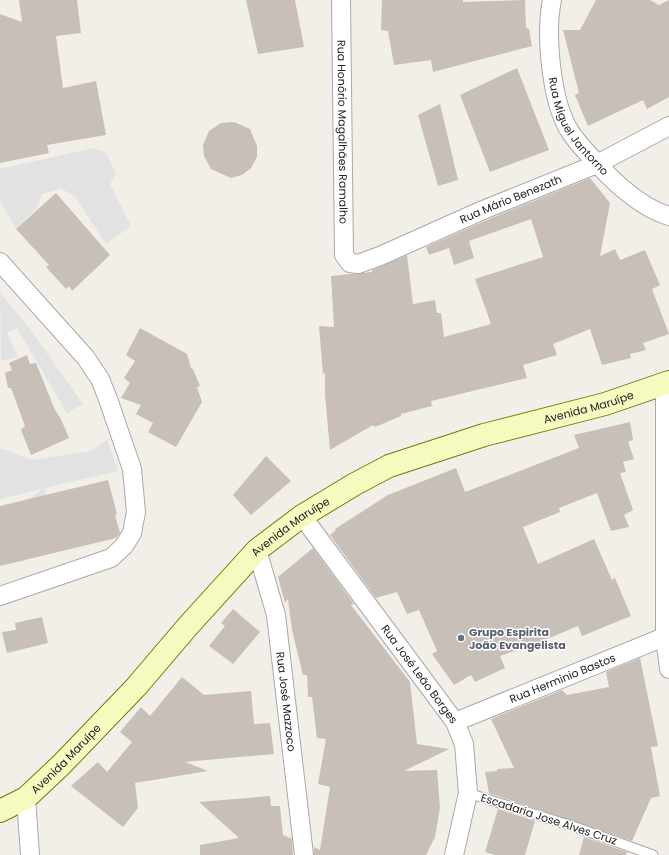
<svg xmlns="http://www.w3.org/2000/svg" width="669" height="855" viewBox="0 0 669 855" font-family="Poppins,sans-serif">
<rect width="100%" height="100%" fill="#f2efe9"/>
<path fill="#e2e2e2" d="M93,148L106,153L116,174L110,184L131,226L106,244L76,198L61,188L42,194L37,208L16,228L0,202V169Z
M0,293L27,325L83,404L67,413L17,328L7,333L18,357L1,361Z
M107,440L118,471L44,488L52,519L26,501L42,489L0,499V448L33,460L91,451Z"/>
<path fill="#c7bfb8" d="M19,0H77L81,33L56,36L63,88L96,81L106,135L47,145L49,153L0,163V14L22,22Z
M246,0H295L304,47L258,54Z
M382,0H463V2L525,0L526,28L529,29L532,46L433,72L431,60L394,65L388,31L381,30Z
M596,0H650L659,5L669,0V97L647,109L643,100L588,126L575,95L579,93L563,30H580Z
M517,68L549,150L490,172L460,95Z
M440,104L458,180L438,186L418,115Z
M234,122L250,129L257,146V157L251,168L242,175L231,178L211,169L204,156L203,145L209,131L221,123Z
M590,178L610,203L600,256L615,249L620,260L645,250L660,285L652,289L669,334L643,343L646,350L630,354L631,358L602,365L590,329L553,344L557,355L523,365L527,378L431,401L432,406L401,414V416L375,427L373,425L330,450L325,395V373L323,374L319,326L334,327L331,276L372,272V270L407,255L413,304L435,300L437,313H441L444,337L491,324L475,279L543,257L531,219L469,241L474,258L454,265L449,248L429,255L426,247L487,220Z
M56,193L110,255L72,291L69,286L66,289L46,267L49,265L16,229Z
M140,328L187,354L191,368L193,369L200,386L197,387L202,402L176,447L148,432L153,423L136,414L141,405L121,398L130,383L124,378L135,361L126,355Z
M27,355L30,364L36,363L55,410L61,419L69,438L31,455L21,430L25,426L11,388H8L5,373L12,370L9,363Z
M630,422L633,440L628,442L634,459L623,462L626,472L620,473L633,510L624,515L629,527L611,531L597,493L559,508L560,512L523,527L538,564L594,539L612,580L615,578L631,616L582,636L578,626L535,644L500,656L505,668L475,682L471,675L454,685L432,654L437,651L419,610L407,614L397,592L376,598L330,535L336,530L335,529L388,495L456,468L465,492L579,448L574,435Z
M266,456L291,481L251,515L233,495Z
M108,480L117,514L115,515L120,533L116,538L0,566V506Z
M313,548L354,604L351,605L410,682L417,744L449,749L404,771L437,770L440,808L435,837L426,855H314V847L320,850L330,787L318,784L326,739L317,738L312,697H308L307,675H303L292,630L288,599L285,603L278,577Z
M233,609L260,632L233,664L209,646L225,626L221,623Z
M42,617L48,643L7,653L2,632L16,630L15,623Z
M640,658L658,746L651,747L660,796L651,798L632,841L489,793L485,772L497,771V769L514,768L491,719L562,690L567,695L609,687L606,672Z
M182,677L204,695L251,691L254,724L270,723L274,754L185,762L208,771L135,783L138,808L123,827L71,786L98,762L107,772L132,742L120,732L141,707L150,716Z
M270,796L271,806H280L283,835L292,839L293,855H200V845L239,838L199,802Z
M498,809L535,821L525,855H495L485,852Z
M584,837L627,852L626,855H579Z"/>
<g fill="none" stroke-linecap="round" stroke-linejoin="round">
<defs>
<path id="lane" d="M468,793L578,828L653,855"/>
<g id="street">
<path id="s1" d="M341,0L344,255L350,263L358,264L380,256L483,210L597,164L669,126"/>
<path id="s2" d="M552,0C545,34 551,104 571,133C581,148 595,161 607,174C624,191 645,209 669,216"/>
<path d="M0,262L86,358L100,379L108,399L132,469L136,512L132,533L124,546L111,558L0,596"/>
<path d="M665,384V637L669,669"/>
<path id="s3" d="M302,516L455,722L464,744L468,793L454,855"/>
<path id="s4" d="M257,550L276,615L304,855"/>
<path id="s5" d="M455,722L669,635"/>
<path d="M26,798L30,855"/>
</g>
<g id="secondary">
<path id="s6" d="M0,811L26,798L61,765L136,687L188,626L257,550L302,516L355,484L389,466L484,435L605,404L669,382"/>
</g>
</defs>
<use href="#lane" stroke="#a9a9a9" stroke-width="11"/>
<use href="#street" stroke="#a9a9a9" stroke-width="20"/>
<use href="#secondary" stroke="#707d05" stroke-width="24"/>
<use href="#lane" stroke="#fff" stroke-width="9"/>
<use href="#street" stroke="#fff" stroke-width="18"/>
<use href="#secondary" stroke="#f7fabf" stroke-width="22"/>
</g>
<circle fill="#6b7280" stroke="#fff" stroke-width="1.5" cx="461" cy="638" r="4"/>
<g text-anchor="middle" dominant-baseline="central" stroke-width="3" stroke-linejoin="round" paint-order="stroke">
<g font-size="11" fill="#222" stroke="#fff">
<text stroke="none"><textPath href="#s2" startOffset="134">Rua Miguel Jantorno</textPath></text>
<text stroke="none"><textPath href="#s1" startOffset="132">Rua Honôrio Magalhães Ramalho</textPath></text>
<text stroke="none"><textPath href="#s1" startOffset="439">Rua Mário Benezath</textPath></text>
<text stroke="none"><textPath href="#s6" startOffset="733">Avenida Maruípe</textPath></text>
<text stroke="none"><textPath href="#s6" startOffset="409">Avenida Maruípe</textPath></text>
<text stroke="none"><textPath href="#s3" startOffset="197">Rua José Leão Borges</textPath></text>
<text stroke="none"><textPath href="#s5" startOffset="116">Rua Herminio Bastos</textPath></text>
<text stroke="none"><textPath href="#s4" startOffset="155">Rua José Mazzoco</textPath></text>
<text stroke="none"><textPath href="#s6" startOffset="85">Avenida Maruípe</textPath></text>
<text transform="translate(549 819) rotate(18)">Escadaria Jose Alves Cruz</text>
</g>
<g font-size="11" font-weight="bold" fill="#5b616d" stroke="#fff" text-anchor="start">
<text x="469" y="632">Grupo Espirita<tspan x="469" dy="13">João Evangelista</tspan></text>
</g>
</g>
</svg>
